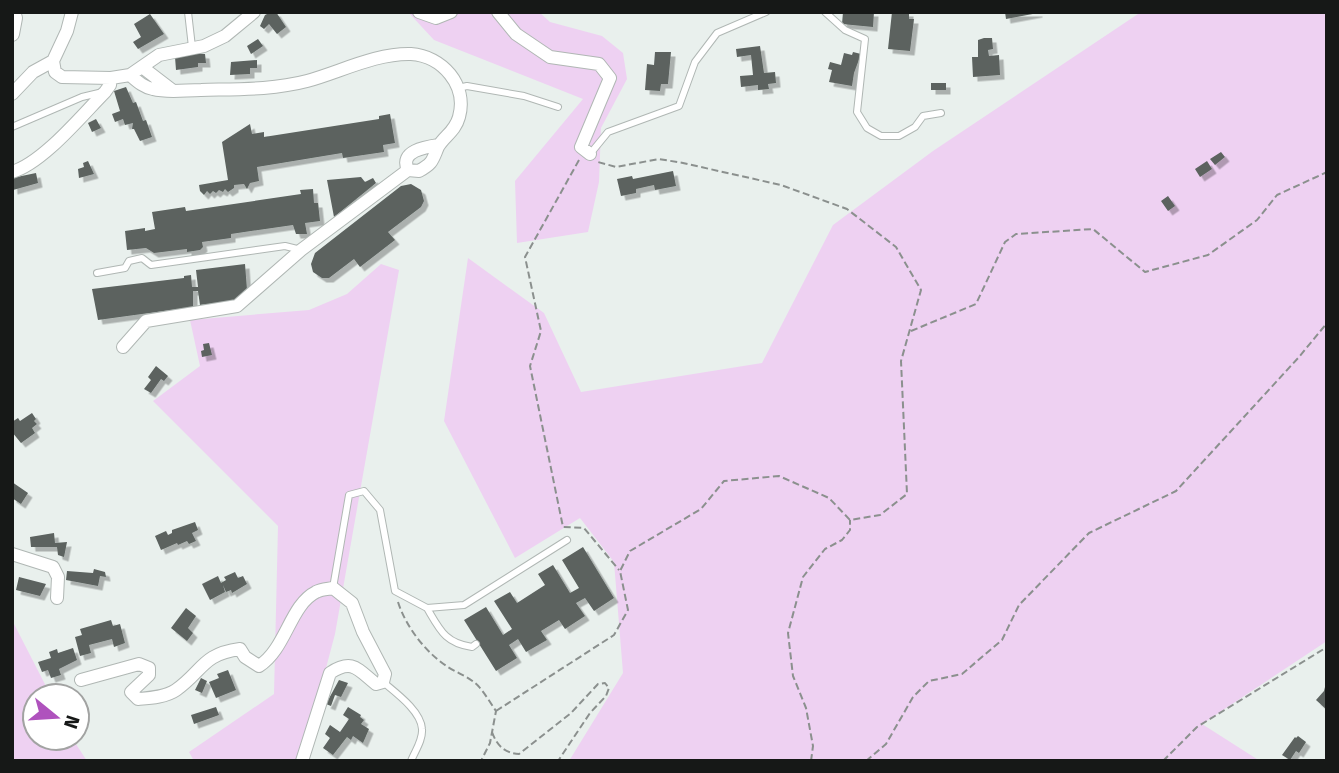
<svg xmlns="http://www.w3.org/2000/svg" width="1339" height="773" viewBox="0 0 1339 773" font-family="'Fira Sans',sans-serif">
<defs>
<filter id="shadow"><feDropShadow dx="4.5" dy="4.5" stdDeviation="0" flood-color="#0004"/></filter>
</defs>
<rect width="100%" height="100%" fill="#e9f0ed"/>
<path fill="#eed1f2" d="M408,12H539L550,22L602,36L623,53L627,79L601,128L599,182L588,232L517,243L515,181L583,99L434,40Z
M1141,12H1327V641L1202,724L1260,761H569L623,673L614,562L580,518L515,558L444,421L468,258L544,313L581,392L762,363L833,225L933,151Z
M381,264L399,270L335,634L326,668L296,761H194L189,752L274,694L278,526L153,401L200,366L190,320L309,310L347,294Z
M12,620L51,696H35V738H72L87,761H12Z"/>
<path fill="#5b625f" filter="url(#shadow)" d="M271,12H276L286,27L277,34L269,24L264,29L260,26L265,15Z
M843,12H874L873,27L842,24Z
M892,12H909V19H914L910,51L888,49Z
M1005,12H1038V13L1006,19Z
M150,14L164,34L138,49L133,42L141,37L134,24Z
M984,38H992L993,49L988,50L989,56L999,55L1000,75L973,77L972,57H978V40Z
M258,39L263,46L251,54L247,46Z
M760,46L764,73L775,72L776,83L768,84L769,89L758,90V85L741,87L740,76L753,75L751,55L737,57L736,49Z
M655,52H671L668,84H661L660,91L645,90L647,64L654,65Z
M853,52L861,54L854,73L852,86L829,82L832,70L828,69L830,62L841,65L844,53L852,55Z
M193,53L205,54L206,63H198V67L176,70L175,57Z
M257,60V68H250V74L230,75L231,62Z
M931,83H946V90H931Z
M126,87L133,103L136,102L143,121L146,120L152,137L140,141L134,129H132L133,123L125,125L123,119L115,122L112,114L120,111L114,91Z
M390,114L395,143L383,145L384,152L343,158L342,153L257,167L259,181L250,183L247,189L244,184L234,185V188L228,192L225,189L223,192L219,190L216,193L213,191L210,194L207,191L204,195L200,191L199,185L228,180L222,142L250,124L252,134L264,132V137L379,119V116Z
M96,119L101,128L92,132L88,123Z
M1221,152L1225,157L1215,165L1210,159Z
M88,161L94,174L79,178L78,169L84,167L83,163Z
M1207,161L1212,169L1200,177L1195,169Z
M673,171L676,186L655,190L654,185L636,189V193L621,196L617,179L632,176L633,179Z
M36,173L38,183L13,190L12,178Z
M361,177L365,182L373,178L376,183L334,217L327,180Z
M411,184L421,190L424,201L421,207L388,232L395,240L360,267L354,259L329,278H322L313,272L311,264L315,253L401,186Z
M313,189L314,203H318L320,221L305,223L307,234H296L293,225L231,234V238L202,242L203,247L200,250L187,252V249L154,253L146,248L127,250L125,231L145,228V231L155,229L152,212L185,207L186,211L301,194L300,190Z
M1168,196L1175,206L1168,211L1161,201Z
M245,264L247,290L234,301L200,305L198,291H193V307L98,320L92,289L184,278V276L191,275L192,287H198L196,270Z
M209,343L212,355L202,357L201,351L204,350L203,344Z
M156,366L168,376L164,381L161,379L151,393L144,389L151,380L148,377Z
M32,413L36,419L34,421L37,424L32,428L35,433L21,443L12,432L14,425L12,422L18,418L20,421Z
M12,482L28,493L21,504L12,498Z
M195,522L198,530L192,533L196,541L189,544L187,541L178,545L177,543L161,550L155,536L166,531L168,535L172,533V530Z
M54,533L55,543L67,542L64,557L58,555L57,547H31L30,537Z
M583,547L614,598L594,611L585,598L576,603L585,616L565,629L559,620L541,631L547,640L526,652L518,639L509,645L517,658L496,671L464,620L486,607L503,635L512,629L494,601L510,592L517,603L545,585L538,574L553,565L570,593L579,588L562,560Z
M94,569L105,572L106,577L100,576L98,586L66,580L67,571L93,573Z
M235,572L238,578L243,576L247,584L232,593L231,590L226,592L223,585L225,592L210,600L202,584L218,576L221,583L226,580L224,577Z
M19,577L46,584L40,596L16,590Z
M186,608L196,616L188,628L193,633L187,641L171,628Z
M111,620L113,626L120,624L125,643L114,647L112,639L89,645L91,653L80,656L75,637L82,635L80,629Z
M73,648L77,660L59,669L61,675L51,678L48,670L42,672L38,662L51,658L49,652L57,649L58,653Z
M228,670L236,690L216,698L209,682L219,678L217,674Z
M201,678L207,681L202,693L195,690Z
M339,680L348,683L341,697L335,695L331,706L326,704Z
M1326,683H1327V710L1316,700L1324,691Z
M216,707L219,715L194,724L191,715Z
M348,707L361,715L360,717L364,720L361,724L369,729L363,743L353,736L351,740L347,737L333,755L323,748L330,738L325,734L330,725L340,732L349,719L343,715Z
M1298,736L1306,742L1299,753L1296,751L1290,760L1282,755L1295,737L1296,738Z"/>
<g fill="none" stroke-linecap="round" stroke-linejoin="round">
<defs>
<path id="service" d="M188,12L192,47
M825,12L845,30L865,39L857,112L867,128L881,136H899L915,127L923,116L941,113
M458,88L467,86L524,96L558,107
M12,127L82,97L103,92
M590,154L608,132L679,106L695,62L717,33L766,12
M97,273L125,268L129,261L142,258L151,265L285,246L301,250
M333,588L349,495L364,491L380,510L395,591L427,608L464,605L567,540
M427,608C440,630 445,643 472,647L476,644
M383,682C396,693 421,711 422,729C423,740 415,751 411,761"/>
<path id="minor" d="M72,12L67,31L53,61L55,72L62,77L111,78L130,75L159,55L204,46L225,36L254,12
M419,12L436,18L451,12
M498,12L516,34L550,57L599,64L610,78L581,147L590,154
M142,67L172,90
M130,75C137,81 143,87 153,89C168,93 185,90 201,90C236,89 273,90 307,81C340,72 376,53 411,54C442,56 468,85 459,117C455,132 444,136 438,147C432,161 433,163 419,171L408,170C399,151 425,147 439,145
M12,94L33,72L53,61
M12,172C43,163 82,115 105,92L110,85L111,78
M123,347L146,321L237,306L301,250L408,170
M12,554L53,567L58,577L57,598
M81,680L139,664L149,668V675L131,692L138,699C150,698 166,697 176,690C203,671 202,654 240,649L245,657L259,666C286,649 290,605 316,592C321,589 328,589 333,588L352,603L363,632L385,674L383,682L376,684C358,670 353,658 330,673L302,761"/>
<path id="tertiary" d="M12,34L15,18L13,12"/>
</defs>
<use href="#service" stroke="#b0b7b4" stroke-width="8"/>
<use href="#minor" stroke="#b0b7b4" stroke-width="14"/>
<use href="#tertiary" stroke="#b0b7b4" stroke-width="16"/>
<path stroke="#8b908e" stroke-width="2" stroke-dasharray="7 3.5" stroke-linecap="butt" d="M579,160L525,257L541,331L530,366L563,527L584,528L619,570
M911,331L976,304L1005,242L1016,234L1093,229L1145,272L1208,255L1257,220L1277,195L1327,172
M398,602C406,627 426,653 448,667C459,674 472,678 480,688C486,695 491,704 496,711L490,743L481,761
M496,711L614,635L628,610L620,571L630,551L701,509L724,481L779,476L829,498L850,520L880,515L907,494L901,361L921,290L896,247L847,209L781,185L683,163L659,159L616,167L598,162
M492,732C497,746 505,753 519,754L571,713L598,684L605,683L609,688L606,696L590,713L558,761
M811,761L813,746L806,708L793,676L788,633L803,577L825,549L842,540L850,530V520
M866,761L886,744L913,697L929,681L962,674L1002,640L1019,605L1089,533L1176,491L1299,357L1327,323
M1163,761L1197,727L1327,647"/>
<use href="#service" stroke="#fff" stroke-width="6"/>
<use href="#minor" stroke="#fff" stroke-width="12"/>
<use href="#tertiary" stroke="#fff" stroke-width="14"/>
</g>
<rect width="1339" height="773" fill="none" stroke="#161817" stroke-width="28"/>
<g transform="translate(56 717) rotate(108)"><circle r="33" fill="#ffffff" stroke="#a2a3a2" stroke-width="2"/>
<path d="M0-5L12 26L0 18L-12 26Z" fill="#af52bd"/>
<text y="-10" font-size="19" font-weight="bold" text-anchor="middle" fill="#161817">N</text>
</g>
</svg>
